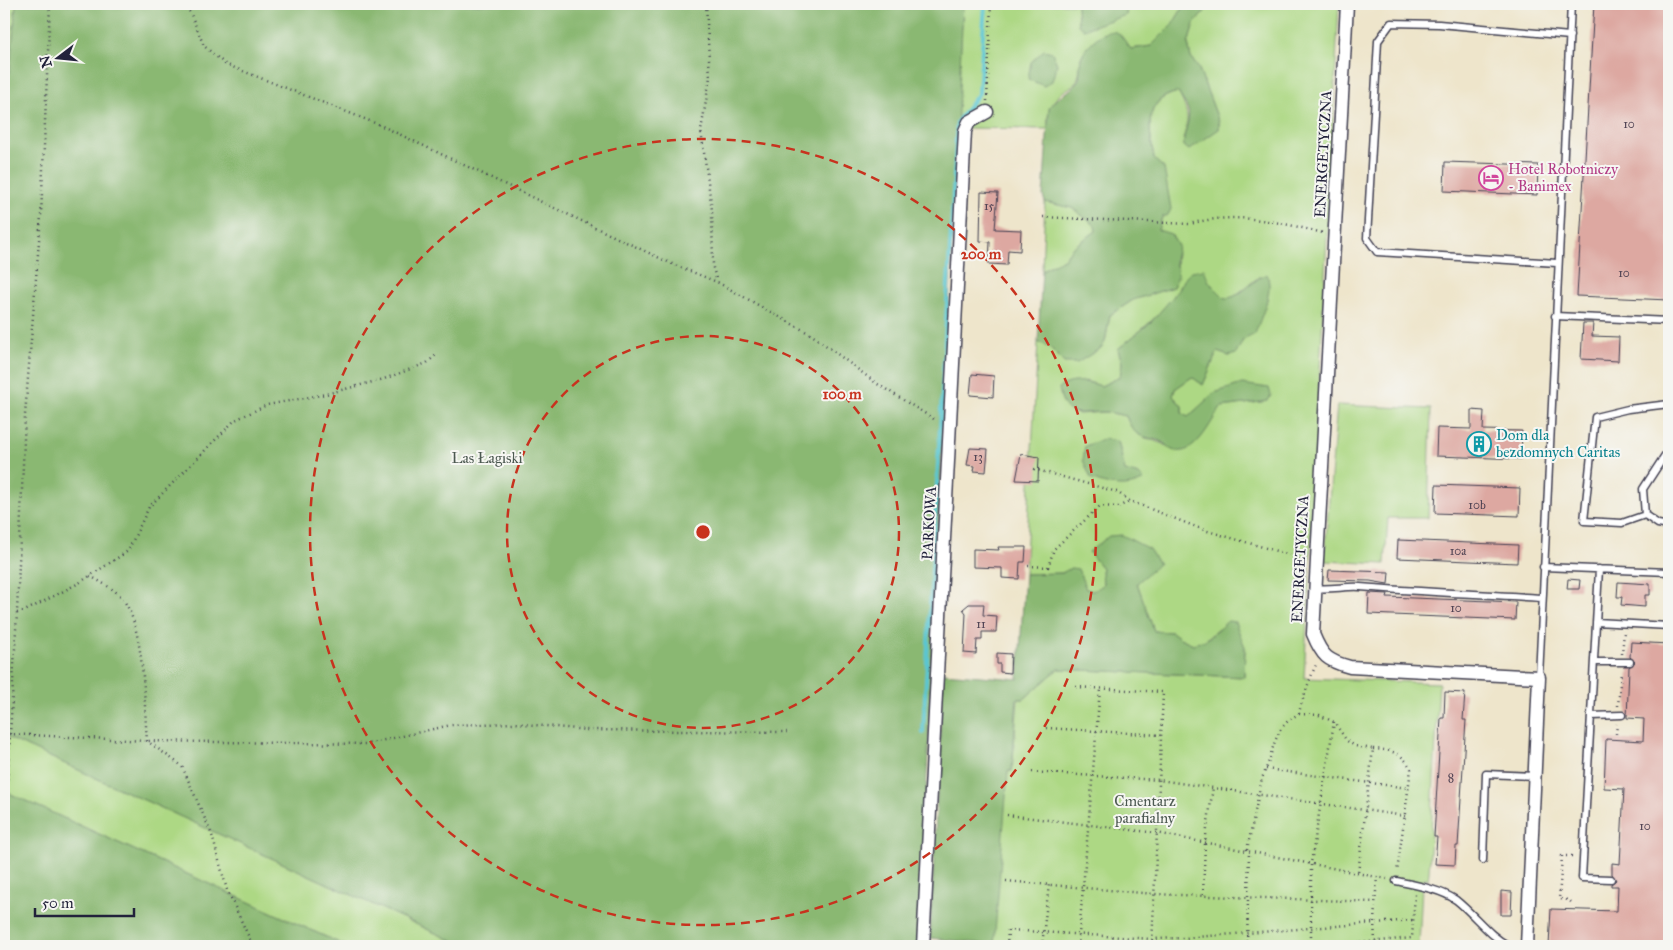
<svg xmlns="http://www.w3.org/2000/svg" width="1673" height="950" viewBox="0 0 1673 950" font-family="'IM FELL Great Primer',serif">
<rect width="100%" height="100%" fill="#f6f6f2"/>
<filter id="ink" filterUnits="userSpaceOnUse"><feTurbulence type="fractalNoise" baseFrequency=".02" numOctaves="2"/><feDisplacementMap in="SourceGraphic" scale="10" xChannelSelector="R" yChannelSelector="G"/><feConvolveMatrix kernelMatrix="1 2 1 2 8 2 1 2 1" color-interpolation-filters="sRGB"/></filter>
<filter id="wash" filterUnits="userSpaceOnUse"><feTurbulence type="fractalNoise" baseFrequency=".0096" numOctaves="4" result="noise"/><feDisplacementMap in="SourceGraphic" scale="20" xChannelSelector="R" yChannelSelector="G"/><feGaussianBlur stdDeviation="1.12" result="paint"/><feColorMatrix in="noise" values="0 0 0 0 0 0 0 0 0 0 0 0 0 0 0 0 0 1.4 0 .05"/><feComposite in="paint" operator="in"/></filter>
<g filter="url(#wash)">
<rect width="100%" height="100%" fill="#eee5cb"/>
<path fill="#add884" stroke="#687d60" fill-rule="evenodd" d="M4,4H16L10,68L4,93Z
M963,4H1077L1078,25L1126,15L1127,4H1185L1173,25L1151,46L1131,49L1118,33L1081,57C1078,97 1072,78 1053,102C1047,108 1048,121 1048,129L956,128Z
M1211,4H1339L1304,678L1439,683L1429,872L1428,879L1424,878L1422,886L1419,946H994L996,882L1008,771H1012L1018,699H1024L1058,669L1244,677L1245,647L1218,629L1205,640L1193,644L1180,638L1172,632L1154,631L1137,583L1089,552L1102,568L1103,585L1093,591L1086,589L1071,568L1062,573L1025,574L1038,342L1050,347L1064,362L1105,342L1110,315L1133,300L1173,287C1178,273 1175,261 1178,246L1158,230L1162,217L1164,169L1154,159C1150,130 1141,101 1178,92C1188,112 1190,117 1183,139L1219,129V122L1199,69L1191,58L1188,44L1194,24ZM1204,270L1209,282L1224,298L1231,299L1260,276L1255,333L1243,340L1229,356L1217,352L1203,385L1192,377L1175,389L1173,396L1182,406V413L1188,417L1214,394L1268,401L1221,407L1197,442L1173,450C1153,435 1136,444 1126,416L1106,412L1078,414L1085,381L1101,386L1120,377L1122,363L1118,349C1144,328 1171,307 1186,276ZM1118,441L1125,472L1139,475L1144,480L1083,460Z
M1045,202L1072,208L1095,225L1096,232L1072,248L1064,259L1042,270Z
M1337,405L1431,409L1428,518H1388L1385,564L1324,561Z
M4,736L464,946H346L4,791Z"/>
<path fill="#8ab872" stroke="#566d56" d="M16,4H963L919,946H464L4,736V93L10,68Z
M1077,4H1127L1126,15L1084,29L1078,25Z
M1185,4H1211L1194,24L1188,44L1191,58L1199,69L1219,122V129L1189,150L1184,146C1182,134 1191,122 1188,110C1186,104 1181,98 1178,92C1141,100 1150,130 1154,159L1164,168L1171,209L1168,215L1162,217L1158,230L1171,234L1178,246L1175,261L1178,275L1173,287L1133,300L1110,315L1105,342L1101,348L1077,363H1064L1050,347L1038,342L1042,270L1064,259L1072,248L1096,231L1095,225L1072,208L1045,202L1043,196L1049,108C1056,96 1071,93 1078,81C1081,75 1079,66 1081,58C1084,47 1107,24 1119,34C1123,37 1127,45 1131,49L1151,46L1172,25Z
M1044,50L1052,52L1057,64L1052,81L1044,86L1028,79L1031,62Z
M1204,269L1209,282L1225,298C1240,299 1252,279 1267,274C1274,292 1261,316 1255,334L1243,340L1236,354L1229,356L1217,352L1203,385L1192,377L1175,389L1173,396L1182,406V413L1188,417L1214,393L1242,384L1269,388L1271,395L1268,401L1221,407C1211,421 1195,459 1172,450C1168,448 1165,443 1160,441C1139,435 1135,438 1126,416C1120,415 1113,413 1106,412C1081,411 1064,422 1059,388C1072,379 1087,381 1101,386L1120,377L1122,363L1118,349L1151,322L1179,290L1186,276L1191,271Z
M1104,439L1118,441L1125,471L1139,475L1144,480C1127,490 1108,486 1091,479L1083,460L1085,446Z
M1122,535L1149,549L1159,564L1137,583L1154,631L1172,632L1180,638L1193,644L1206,640L1228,621L1235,622L1245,647L1244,677L1058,669L1024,699H1017L1012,771H1008L994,945L930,938L943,673L1018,679L1025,574L1062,573L1071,568L1078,569L1086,589L1093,591L1103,585L1102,568L1089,552L1109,536Z
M4,791L346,946H4Z"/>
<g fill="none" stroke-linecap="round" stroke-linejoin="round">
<path stroke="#5ac6d2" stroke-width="4" d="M923,733L957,122L979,93L985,4"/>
</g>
<g id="blocks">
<path fill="#dda8a1" d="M1594,4H1669V300L1577,296Z
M1445,162L1538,165L1537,195L1444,191Z
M981,192L998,193L995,229L1021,230L1020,251L1008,250L1007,265L989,264L990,242L980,241Z
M1583,323H1593L1592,336L1619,337L1618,361L1581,359Z
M972,374L994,376L993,397L970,395Z
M1471,410L1484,411L1483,430L1522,431L1521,459L1436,456L1437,428L1471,429Z
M970,448L988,449L986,472L974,471L975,466L967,465Z
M1021,454L1039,457L1038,481L1016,480Z
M1436,485L1520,488L1519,516L1435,513Z
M1398,540L1518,545L1517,563L1397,558Z
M998,547H1026L1025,562H1020L1019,579L1002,578V568L973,567V549L999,550Z
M1329,570L1389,572L1388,584L1370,581L1328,580Z
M1568,579L1580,580L1579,589H1567Z
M1618,582L1650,584V595H1645V607L1621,605L1622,597H1617Z
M1369,593L1388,594L1387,597L1516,602L1515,620L1368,614Z
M969,604H984L983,615L997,616L996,632H982V640H977L976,654L964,653L966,613L963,609Z
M1631,642L1669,644V946H1549L1551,909L1617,911L1618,886H1611V884L1616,880L1612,874V863L1620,864L1624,789L1604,788L1606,739L1643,741L1644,719L1627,718L1629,667L1635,662L1630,657Z
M997,653L1011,654L1010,673L1000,672V664H997Z
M1445,692L1465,693L1463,720H1466L1458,846H1456L1455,865L1435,864L1437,837H1434L1441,718H1444Z
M1501,891L1512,892L1511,915H1501Z"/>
</g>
</g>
<g filter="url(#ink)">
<use href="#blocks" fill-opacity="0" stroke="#413f51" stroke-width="1"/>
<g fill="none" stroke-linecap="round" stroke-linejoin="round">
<defs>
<path id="lane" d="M1557,263L1377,252L1367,238L1378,41L1391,23L1439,24L1570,36
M1555,316L1669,321
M1669,449L1643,489L1645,515L1658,524L1669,526
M1645,515L1622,523L1584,521L1595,417L1628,409L1669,404
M1543,567L1669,572
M1599,569L1582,878L1611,879
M1314,588C1330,590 1345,586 1360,587C1421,592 1481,594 1542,598
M1596,622L1669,626
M1595,662H1630
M1539,677L1571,4
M1591,716L1622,715
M1483,860L1486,774L1535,776
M1396,881C1415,885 1440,889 1456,900C1475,915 1488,935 1509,946"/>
<path id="street" d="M1347,4L1313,634C1322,656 1327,661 1350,667L1539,677L1527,946
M923,946L965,131L969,122L987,112"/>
</defs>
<use href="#lane" stroke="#413f51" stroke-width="9"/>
<use href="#street" stroke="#413f51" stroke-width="15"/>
<path stroke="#413f51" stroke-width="2.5" stroke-dasharray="1 4" stroke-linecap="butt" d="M182,4L190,12L204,46L225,64L380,125L670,263L717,282L812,335L876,383L937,421
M706,4L710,77L701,131L712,210L713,268L717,282
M987,101L991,4
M1043,217L1190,224C1235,211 1279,222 1323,233
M1034,469L1117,492L1130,501L1204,530L1304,559
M1028,566L1048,567L1054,549L1100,506L1118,507L1130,501
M90,576C100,582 115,589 122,598C145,627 144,705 147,741L182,766L212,835L227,890L253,946
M17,613L25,611L79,583L128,551L149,507L235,420L267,405L326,394L384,379L427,363L436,355
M1622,654L1624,632
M1076,687L1163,692L1152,946
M1618,706L1621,672
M1299,714L1319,715L1334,722L1347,741L1355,746L1373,749L1358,873
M1046,728L1161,735
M9,734L147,741L367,744L451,725L514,723L587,730L787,732
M1616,734L1617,724
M1373,749C1391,750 1402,752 1411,769L1397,872
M1266,769L1408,788
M1032,772L1159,780L1405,816
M1007,815L1157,833L1387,879
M4,839L17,613L25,415L41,216L50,4
M1247,850L1262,778C1274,755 1272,726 1299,714C1299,708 1313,670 1316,665
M1006,881L1154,894L1375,902
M1203,895L1205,843L1213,787
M1571,902L1569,900L1559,899L1562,856H1575
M1375,942L1374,921L1377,877
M1007,946L1008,930L1152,939L1183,938L1413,920
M1042,946L1049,884
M1078,946L1100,689
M1247,946L1249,851
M1311,946V863L1334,722
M1325,946L1412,938L1415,894
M1487,946H1488"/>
<use href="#lane" stroke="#fff" stroke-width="6"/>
<use href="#street" stroke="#fff" stroke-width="12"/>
</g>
</g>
<g fill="none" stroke="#c8321e" stroke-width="2.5" stroke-dasharray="9 6">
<circle cx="703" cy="532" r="196"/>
<circle cx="703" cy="532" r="393"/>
</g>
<defs>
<symbol id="hotel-ring" viewBox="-11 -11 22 22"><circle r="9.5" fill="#f6f6f2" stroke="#d1479c" stroke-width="1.5"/><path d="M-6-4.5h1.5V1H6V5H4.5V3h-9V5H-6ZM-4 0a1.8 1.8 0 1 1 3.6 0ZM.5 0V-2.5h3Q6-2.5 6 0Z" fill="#d1479c"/></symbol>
<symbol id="building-ring" viewBox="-11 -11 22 22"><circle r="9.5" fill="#f6f6f2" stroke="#0f9aa8" stroke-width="1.5"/><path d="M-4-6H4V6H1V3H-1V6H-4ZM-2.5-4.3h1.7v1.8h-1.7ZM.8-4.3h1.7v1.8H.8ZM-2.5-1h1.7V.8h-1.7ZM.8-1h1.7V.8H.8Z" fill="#0f9aa8"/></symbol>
</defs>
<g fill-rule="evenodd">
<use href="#hotel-ring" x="1477" y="164" width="28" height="28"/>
<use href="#building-ring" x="1465" y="430" width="28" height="28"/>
</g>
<g text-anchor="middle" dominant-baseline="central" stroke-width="4" stroke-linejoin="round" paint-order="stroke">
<g font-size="12" fill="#514454">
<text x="1629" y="124">10</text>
<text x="989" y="206">15</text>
<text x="1624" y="273">10</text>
<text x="978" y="457">13</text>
<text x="1477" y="505">10b</text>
<text x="1458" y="551">10a</text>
<text x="1456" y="608">10</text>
<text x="981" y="624">11</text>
<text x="1451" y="778">8</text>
<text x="1645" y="826">10</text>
</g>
<g font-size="15" fill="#22223b" stroke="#f6f6f2">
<text transform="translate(1323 154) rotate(-87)">ENERGETYCZNA</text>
<text transform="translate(929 523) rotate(-87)">PARKOWA</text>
<text transform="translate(1300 559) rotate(-87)">ENERGETYCZNA</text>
</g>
<g font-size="15" fill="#b23c85" stroke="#f6f6f2" text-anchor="start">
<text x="1508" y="169">Hotel Robotniczy<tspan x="1508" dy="17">- Banimex</tspan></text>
</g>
<g font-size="15" fill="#0d838f" stroke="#f6f6f2" text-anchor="start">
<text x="1496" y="435">Dom dla<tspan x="1496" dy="17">bezdomnych Caritas</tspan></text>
</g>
<g font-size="15" fill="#4c5951" stroke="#f6f6f2">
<text x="487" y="458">Las Łagiski</text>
<text x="1145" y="801">Cmentarz<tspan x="1145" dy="17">parafialny</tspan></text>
</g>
</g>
<circle cx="703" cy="532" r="8" fill="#c8321e" stroke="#f6f6f2" stroke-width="2.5"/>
<g font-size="15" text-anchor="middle" font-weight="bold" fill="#c8321e" stroke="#f6f6f2" stroke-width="4" stroke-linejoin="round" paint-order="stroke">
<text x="981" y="259">200 m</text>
<text x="842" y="399">100 m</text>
</g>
<rect width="1673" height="950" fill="none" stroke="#f6f6f2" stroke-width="20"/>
<g transform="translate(58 58) rotate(254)" stroke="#f6f6f2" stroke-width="4" paint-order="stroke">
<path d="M0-4L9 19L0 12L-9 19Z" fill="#22223b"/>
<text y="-8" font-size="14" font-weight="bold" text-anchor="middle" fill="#22223b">N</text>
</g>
<path d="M35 908v8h99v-8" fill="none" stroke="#22223b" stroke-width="2.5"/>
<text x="42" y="908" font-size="15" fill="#22223b" stroke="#f6f6f2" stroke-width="4" paint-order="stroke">50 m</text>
</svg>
